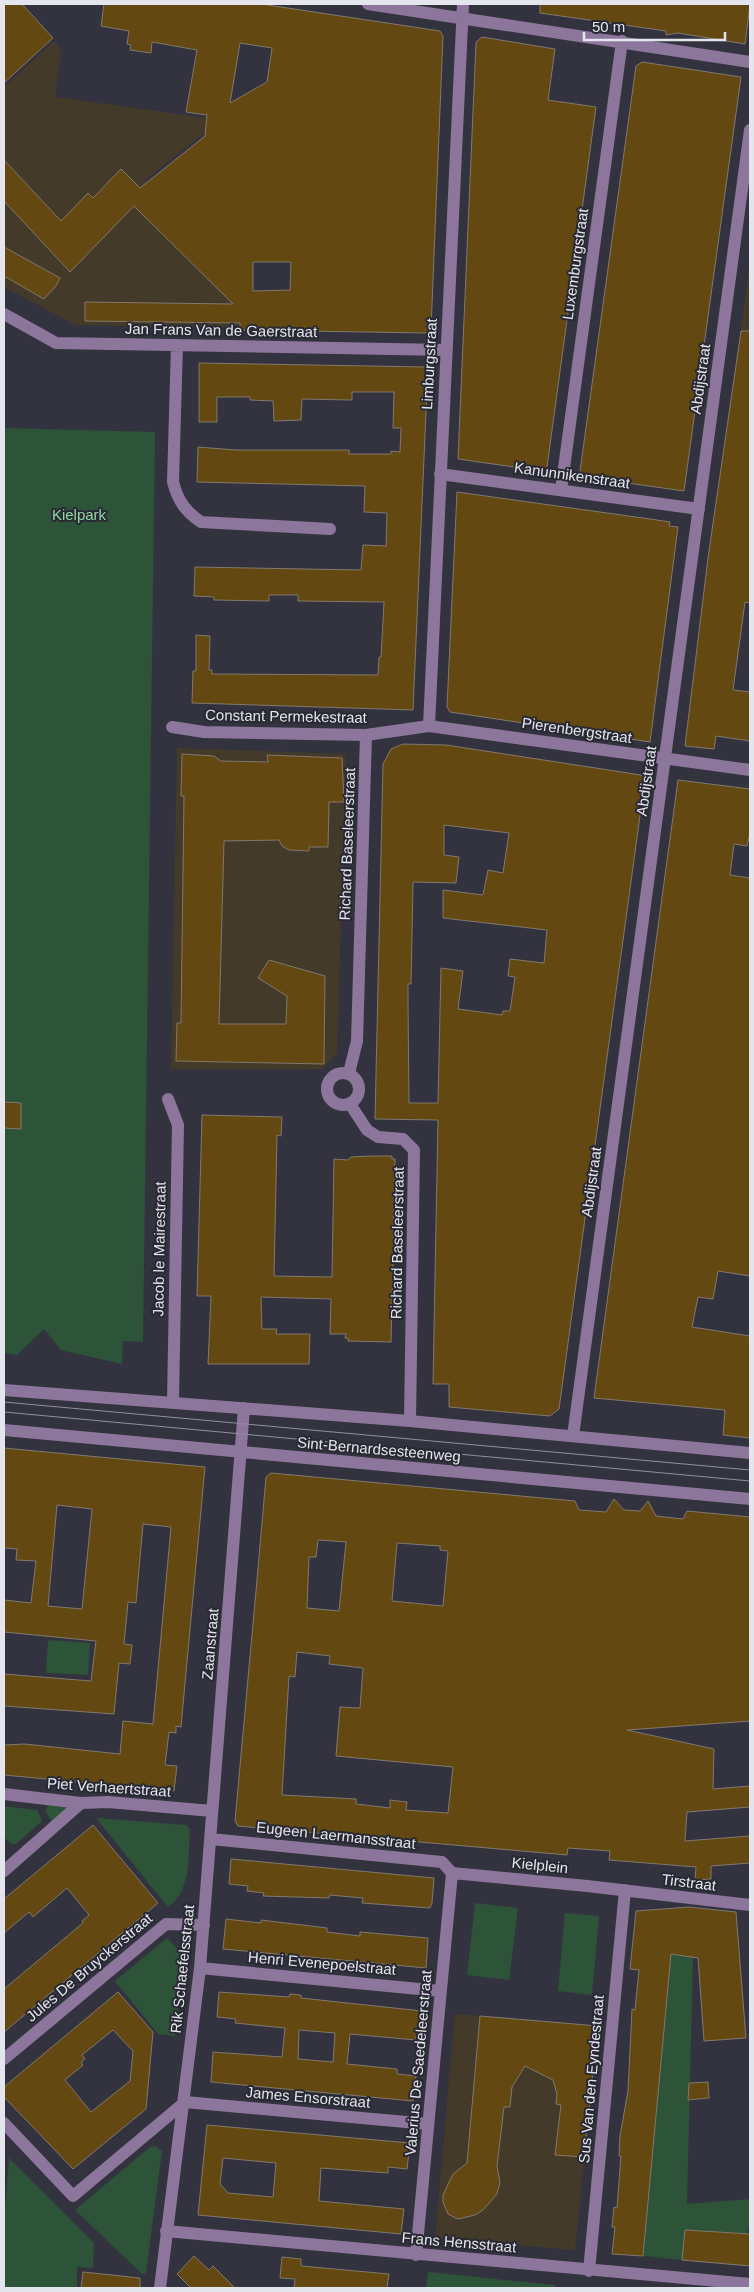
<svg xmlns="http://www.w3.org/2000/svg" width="754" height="2292" viewBox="0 0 754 2292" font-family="Arial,sans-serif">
<rect width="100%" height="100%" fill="#33333f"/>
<path fill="#443a2a" d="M54,41L61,49L55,97L221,120L145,180L239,271V328L76,325L4,287V87Z
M750,261V376L735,374Z
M177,748L346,754L337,1054L322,1069H171Z
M455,2014L598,2026L575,2250L435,2238Z"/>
<path fill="#2d5338" d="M4,428L155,432L143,1342L123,1341L122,1364L61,1350L44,1329L17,1355L4,1353Z
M48,1640L90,1643L88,1675L46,1673Z
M48,1803L66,1807L68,1810L54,1826L46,1812Z
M4,1806L37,1810L41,1818V1822L16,1844H11L4,1837Z
M96,1818L186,1825L190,1829C188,1856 192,1890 168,1907Z
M475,1903L518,1908L509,1980L467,1975Z
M565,1913L599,1916L592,1995L558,1991Z
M167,1938L184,1956L175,2036L158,2034L115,1981Z
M671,1954L693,1957L687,2204L750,2199V2228H748L747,2241L736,2233L685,2230L682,2260L643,2256Z
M155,2146L162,2151L146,2273L142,2274L75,2210L150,2147Z
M9,2158L94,2243L93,2268L77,2267V2288H4V2224Z
M428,2272L555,2285V2288H426Z"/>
<path fill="#644812" stroke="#81796d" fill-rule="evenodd" d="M4,4H22L53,38L4,83Z
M104,4H261L440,31L443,36L431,329L427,333L240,330V323L85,321V302L233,304L134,206L70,272L4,201V160L61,221L88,193L93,198L121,169L140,188L205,136L207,115L186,112L197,50L152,42L151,53L130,50L131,45L127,44L129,31L101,26ZM240,43L272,48L267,82L230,103ZM253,262H291L290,290L253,291Z
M540,4H750L745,44L678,33L666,35V31L540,13Z
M482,37L555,49L548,100L596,107L547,467L542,471L458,459L476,42Z
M642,62L741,77L684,491L585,477L580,471L636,66Z
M4,247L60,278L56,286L44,299L4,276Z
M741,331H750V603L745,602L733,690L750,692V741L716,736L714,749L685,746L708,558Z
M199,363L428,367L413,710L192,703L193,671H196V635L210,636L209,670H212V674L378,675L379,657H381L384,602L298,601V595H269V601L214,600V597L194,596L195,567L361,570L363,545L386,546L387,513L364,512L365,486L197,482L198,447L236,450H349V454H391V451L400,452L401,428H393L394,392H352V400L302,399L301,420L274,421L273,401L250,400V397H217V422H199Z
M457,492L650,519L670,522L669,526L678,527L650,742L450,712L447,707Z
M403,744L446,745L641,775L645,779L559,1409L550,1416L449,1407V1384H433L438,1120L375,1119L383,764L391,749ZM444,825L509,833L503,873L488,870L483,895L443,890V918L547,930L544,963L510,959L508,976L515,977L510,1011H503L502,1015L458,1009L463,971L441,968L438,1103H409L408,1001V984H411L413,882L456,883L459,857L444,855Z
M182,754L214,756L221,761L268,762L267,755L342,758L344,802H329L328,847H309V851L289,850L282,846L279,840L224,841L219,1024H286L287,996L258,978L269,960L325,976L324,1064L176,1061L177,1023H181L184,796H181Z
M678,780L750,789V833L747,846L734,844L730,875L750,878V1276L718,1271L713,1299L698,1297L692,1327L750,1336V1438L723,1435L725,1410L594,1398Z
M4,1102L21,1103V1129L4,1128Z
M202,1115L282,1117L281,1136L277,1135L274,1276L332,1277L334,1159L348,1160L351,1157L372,1156H392V1159H395L393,1235L396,1250L393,1262L391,1342L348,1341V1338H345L346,1334H330L331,1299L261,1297L262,1329H277L276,1334H310L309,1364H208L211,1296H197Z
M4,1448L205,1467L181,1727L176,1726V1733L169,1732L165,1765L177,1766L174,1791L4,1775V1745L25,1744L120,1754L123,1721L153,1724L171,1527L143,1524L136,1603L128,1602L124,1644L132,1645L130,1664L119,1663L114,1714L4,1706V1674L91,1681L96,1641L4,1632V1600L31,1603L36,1561L16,1560L17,1549L4,1548ZM57,1505L92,1509L82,1609L48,1606Z
M271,1473L575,1501L579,1510L606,1512L614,1499L624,1510L640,1511L648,1501L656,1516L683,1519L687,1511L750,1517V1721L627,1730L714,1749L713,1789L750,1786V1807L687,1812L685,1841L750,1836V1863L711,1866V1879L695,1880L696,1867L609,1860L610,1851L568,1848L567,1855L238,1826L235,1821L257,1580L266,1477ZM318,1540L346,1542L339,1611L307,1608L309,1557H316ZM397,1543L440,1546V1550L448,1551L443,1606L392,1601ZM297,1652L330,1656L329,1664L363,1668L360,1708L340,1707L336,1756L453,1767L448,1813L406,1810L407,1802L390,1800V1808L356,1804V1799L282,1795L289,1676L295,1677Z
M93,1825L158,1903L4,2032V1989L83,1923L82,1921L89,1915L67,1888L33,1917L29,1912L4,1933V1899Z
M231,1859L434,1878L432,1903L430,1908L362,1903L363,1898L330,1895L329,1898L263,1896L264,1893L247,1891L248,1886L229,1884Z
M689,1907L736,1912L746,2038L704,2041L698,1958L671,1954L643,2256L612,2254L615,2227H612L614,2207L617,2208L621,2156H619L620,2136L628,2091L632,2009L635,2010L639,1970L630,1969L636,1911Z
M226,1919L261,1923V1920L327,1928V1932L360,1936V1932L428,1938L426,1968L223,1949Z
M118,1992L153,2032L146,2109L73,2169L4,2097V2087ZM113,2030L133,2051L130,2081L91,2112L65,2080L83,2065L81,2062L85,2059L82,2055Z
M219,1992L289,1997L290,1994L301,1995V1998L422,2011L419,2036H416V2040L350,2034L347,2064L397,2069V2074L416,2076L413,2101L211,2082L213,2052L282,2057L285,2028L235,2023L236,2019L217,2017ZM299,2030L335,2033L333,2062L298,2059Z
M480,2016L598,2026L584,2157L555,2155L561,2105L556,2104L557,2094L553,2080L525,2066L512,2087L510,2107H504L497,2166L500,2182L497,2194L483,2210L475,2215L458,2219L448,2214L443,2202V2195L453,2174L467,2163Z
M708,2082L709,2098L688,2100L689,2083Z
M207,2125L410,2143L407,2169L388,2167V2173L321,2168L319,2201L404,2209L401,2234L198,2215ZM223,2158L276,2163L273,2197L228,2193L220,2184Z
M685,2230L750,2234V2266L682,2260Z
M194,2256L209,2270L213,2266L235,2288H191L177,2274Z
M282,2257L301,2259V2266L389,2274L387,2288H294L295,2279L280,2278Z
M83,2272L140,2278V2288H81Z"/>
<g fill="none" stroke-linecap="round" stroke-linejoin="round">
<path stroke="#8d769b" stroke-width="12" d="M368,4L750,62
M4,314L56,343L445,350
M177,345L173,482C178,501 185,511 201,522L330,529
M440,474L699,509
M561,490L622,41
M429,726L463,4
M172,727L204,732L366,735L429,726L750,770
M349,1073L357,1041L366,735
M327 1089a16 16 0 1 1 32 0a16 16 0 1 1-32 0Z
M168,1099L178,1125L173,1402
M350,1104L367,1130L378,1137L403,1139L414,1150L410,1421
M4,1390L410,1421L750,1453
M4,1430L750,1499
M573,1436L750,130
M4,1794L81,1803L108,1802L212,1811
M211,1839L442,1862L452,1873
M4,1871L81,1803
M452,1873L587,1886L750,1905
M200,1968L440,1991
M4,2059L166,1924L204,1925
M4,2123L73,2196L185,2102L428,2124
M166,2231L750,2284
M416,2255L452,1873
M589,2271L625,1890
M160,2288L200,1968L244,1408"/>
<path stroke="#909099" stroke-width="1" d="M4,1402L750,1470
M4,1412L750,1481"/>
</g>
<g text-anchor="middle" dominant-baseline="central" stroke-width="4" stroke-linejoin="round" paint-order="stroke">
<g font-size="15" fill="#e5e5ed" stroke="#292934">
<text transform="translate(575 264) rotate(-82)">Luxemburgstraat</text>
<text transform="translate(221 330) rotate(1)">Jan Frans Van de Gaerstraat</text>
<text transform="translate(429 364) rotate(-87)">Limburgstraat</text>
<text transform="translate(700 379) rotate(-82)">Abdijstraat</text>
<text transform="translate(572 475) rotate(8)">Kanunnikenstraat</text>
<text transform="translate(286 716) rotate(1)">Constant Permekestraat</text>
<text transform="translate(577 730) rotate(8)">Pierenbergstraat</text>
<text transform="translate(646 781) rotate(-82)">Abdijstraat</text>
<text transform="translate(347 844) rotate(-88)">Richard Baseleerstraat</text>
<text transform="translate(591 1182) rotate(-82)">Abdijstraat</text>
<text transform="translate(397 1243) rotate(-89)">Richard Baseleerstraat</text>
<text transform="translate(159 1249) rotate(-89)">Jacob le Mairestraat</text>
<text transform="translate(379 1449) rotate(5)">Sint-Bernardsesteenweg</text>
<text transform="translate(210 1644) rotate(-85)">Zaanstraat</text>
<text transform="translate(109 1787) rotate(4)">Piet Verhaertstraat</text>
<text transform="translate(336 1835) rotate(6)">Eugeen Laermansstraat</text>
<text transform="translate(540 1865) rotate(6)">Kielplein</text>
<text transform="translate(689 1882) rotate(7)">Tirstraat</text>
<text transform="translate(322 1963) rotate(5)">Henri Evenepoelstraat</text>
<text transform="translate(89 1967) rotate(-40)">Jules De Bruyckerstraat</text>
<text transform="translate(182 1969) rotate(-84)">Rik Schaefelsstraat</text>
<text transform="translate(418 2063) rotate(-85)">Valerius De Saedeleerstraat</text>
<text transform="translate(591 2079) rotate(-85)">Sus Van den Eyndestraat</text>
<text transform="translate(308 2097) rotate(5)">James Ensorstraat</text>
<text transform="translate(459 2242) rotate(5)">Frans Hensstraat</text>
</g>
<g font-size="15" fill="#8fdaa3" stroke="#292934">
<text x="79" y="514">Kielpark</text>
</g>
</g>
<rect width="754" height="2292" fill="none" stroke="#e5e5ed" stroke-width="10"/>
<path d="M584 32v8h141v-8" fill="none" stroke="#e5e5ed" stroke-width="2.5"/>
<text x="592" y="32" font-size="15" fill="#e5e5ed" stroke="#292934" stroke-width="4" paint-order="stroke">50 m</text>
</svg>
